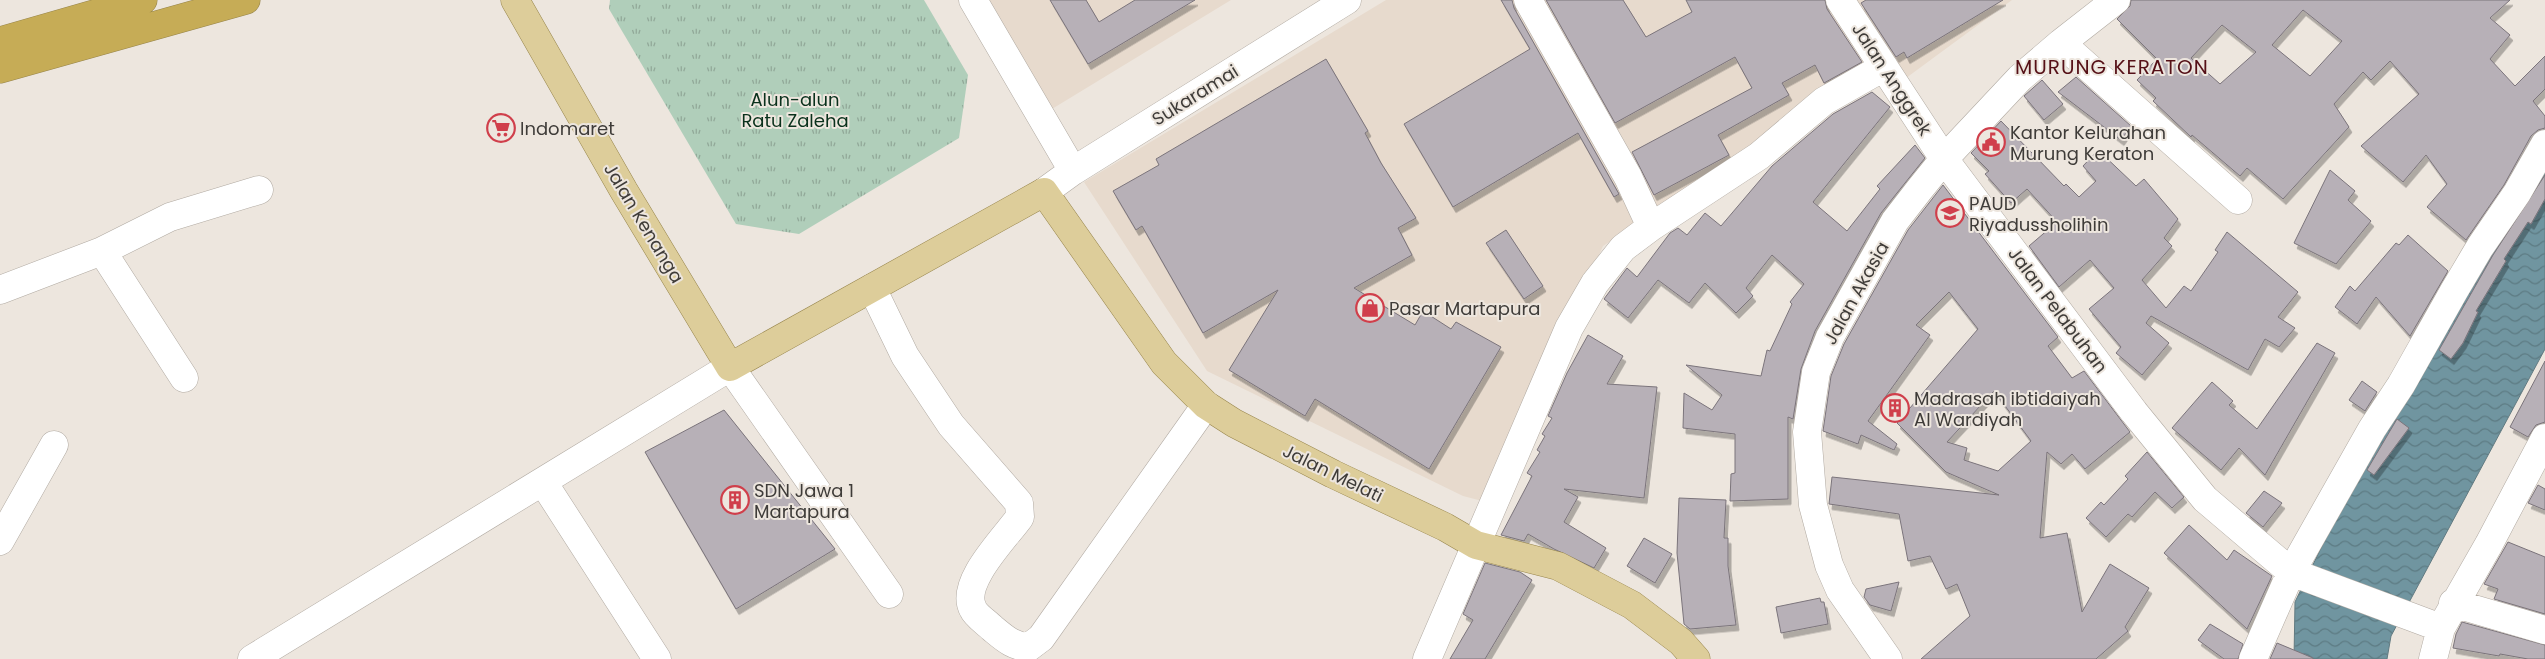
<svg xmlns="http://www.w3.org/2000/svg" width="2545" height="659" viewBox="0 0 2545 659" font-family="Poppins,sans-serif">
<defs>
<pattern id="grass-tufts" width="24" height="20" patternUnits="userSpaceOnUse" patternTransform="scale(1.25)"><rect width="24" height="20" fill="#b0ceba"/><path d="M3 7l-1-3M5 7V3M7 7l1-3M15 17l-1-3M17 17v-4M19 17l1-3" fill="none" stroke="#91a898"/></pattern>
<pattern id="water-waves" width="16" height="10" patternUnits="userSpaceOnUse" patternTransform="scale(1.25)"><rect width="16" height="10" fill="#7095a0"/><path d="M0 5q4-4 8 0t8 0" fill="none" stroke="#5d7b83"/></pattern>
<filter id="shadow"><feDropShadow dx="3" dy="5.5" stdDeviation="0" flood-color="#0004"/></filter>
</defs>
<rect width="100%" height="100%" fill="#ede6de"/>
<path fill="#e7dacd" d="M987,0H1231L1047,112Z
M1386,0H2012L1902,81L1884,59L1603,246L1486,502L1463,496L1207,371L1084,182Z"/>
<path fill="url(#grass-tufts)" d="M610,0H924L968,75L959,138L799,234L736,224L609,9Z"/>
<path fill="url(#water-waves)" stroke="#617a81" d="M2545,160V349L2391,636L2387,659H2294L2295,602L2360,467Z"/>
<path fill="#b7b0b7" stroke="#7b747b" fill-rule="evenodd" filter="url(#shadow)" d="M1050,0H1086L1099,22L1135,0H1195L1088,64Z
M1501,0H1512L1514,8L1619,194L1614,197L1578,133L1453,207L1404,124L1530,49Z
M1546,0H1623L1646,37L1692,12L1686,0H1825L1827,9L1862,62L1824,83L1815,65L1782,83L1789,95L1718,135L1729,155L1654,195L1632,152L1752,88L1735,57L1615,123Z
M1866,0H2003L1907,58L1904,52L1896,57L1861,3Z
M2131,0H2510L2490,18L2510,35L2490,59L2515,86L2545,56V89L2533,101L2545,116V128L2538,130L2531,136L2504,185L2466,240L2427,207L2447,184L2426,155L2403,182L2361,146L2419,94L2390,61L2371,80L2363,72L2334,104L2349,127L2283,199L2247,168L2240,176L2192,135L2191,137L2153,101L2156,98L2137,80L2157,59L2117,19L2130,6ZM2303,10L2342,41L2310,76L2272,45ZM2222,25L2256,52L2220,84L2191,58Z
M1326,59L1368,131L1365,133L1381,163L1416,218L1398,228L1412,255L1354,288L1415,325L1423,311L1451,329L1456,322L1501,347L1429,469L1315,399L1305,416L1229,370L1278,290L1203,333L1142,226L1136,230L1113,191L1159,165L1156,159Z
M2076,77L2131,126L2121,140L2058,92Z
M2042,80L2063,104L2044,120L2024,96Z
M1872,92L1890,107L1813,202L1847,231L1880,189L1877,186L1915,145L1925,158L1881,213L1815,331L1801,369L1793,419L1788,417V499L1730,501L1731,474L1735,473V434L1683,428L1684,393L1712,410L1722,395L1686,365L1761,376L1767,350L1770,351L1792,304L1790,302L1804,284L1772,255L1746,288L1753,296L1736,313L1705,283L1689,303L1658,280L1628,318L1604,299L1627,268L1637,277L1670,233L1678,228L1687,235L1705,213L1721,226L1772,166L1833,114Z
M2001,121L2064,186L2066,184L2079,197L2096,181L2083,166L2098,150L2136,186L2144,179L2178,219L2164,238L2172,246L2142,280L2166,308L2184,286L2191,291L2218,252L2215,250L2227,232L2298,292L2278,317L2295,328L2279,347L2265,339L2248,370L2151,316L2146,323L2169,343L2142,375L2116,353L2121,347L2089,309L2114,288L2090,260L2059,287L2029,246L2057,222L2027,189L2011,203L1985,174L1989,171L1971,153Z
M2330,170L2355,191L2348,200L2371,221L2336,264L2294,243Z
M2545,175V199L2531,224L2528,222L2504,259L2506,261L2476,311L2478,312L2463,343L2451,359L2439,350L2493,255Z
M1943,185L2058,337L2048,346L2072,378L2084,371L2130,432L2085,469L2072,454L2061,464L2047,452L2040,538L2067,533L2082,612L2110,564L2149,588L2125,627L2128,631L2096,659H1921L1970,616L1957,584L1946,589L1930,556L1908,561L1899,514L1829,504L1832,477L1999,495L1946,472L1897,423L1978,329L1949,292L1916,325L1930,335L1868,421L1897,444L1894,450L1861,435L1858,444L1823,431L1831,376L1844,344L1908,230ZM1994,391L2031,441L1998,471L1964,460L1967,448L1947,442Z
M1506,230L1543,286L1524,299L1486,243Z
M2408,235L2448,271L2410,336L2376,297L2357,324L2335,307L2350,286L2355,291L2396,243L2399,245Z
M1588,335L1623,356L1607,384L1657,387L1644,498L1564,489L1578,497L1564,522L1606,548L1594,568L1554,549L1528,534L1524,541L1501,535L1532,476L1527,473L1540,452L1537,450L1545,436L1542,434L1552,418L1548,416L1567,373Z
M2317,343L2335,353L2265,475L2239,448L2221,470L2172,428L2212,382L2233,401L2229,405L2257,429Z
M2545,361V422L2536,425L2528,437L2510,427Z
M2362,381L2377,392L2365,411L2349,400Z
M724,410L835,549L736,609L645,452Z
M2397,419L2409,428L2374,475L2367,470Z
M2147,452L2184,497L2172,508L2155,492L2132,517L2128,514L2106,537L2086,518L2101,502L2104,505L2128,479L2125,476Z
M2538,485L2545,489V510L2528,503Z
M2264,491L2282,503L2263,527L2246,513Z
M1679,498L1726,500L1724,538H1728V566L1736,625L1690,629L1684,624L1677,553Z
M2189,525L2227,560L2234,550L2272,576L2247,629L2164,553Z
M1644,538L1672,554L1655,583L1627,566Z
M2508,542L2545,557V614L2494,599L2498,589L2484,584Z
M1485,563L1520,572L1532,580L1485,659H1450L1473,620L1463,614Z
M1899,582L1891,611L1870,605L1864,597L1866,589Z
M1820,598L1821,602H1824L1828,624L1781,633L1776,607Z
M2462,622L2545,645V659H2528L2500,654L2499,656L2453,648L2456,634Z
M2210,624L2243,644L2238,659H2224L2198,640Z
M2277,643L2313,658V659H2270Z"/>
<g fill="none" stroke-linecap="round" stroke-linejoin="round">
<defs>
<path id="minor" d="M973,0L1073,171
M1840,0L1944,159L2134,412L2205,499L2291,572L2441,628
M2061,43L2238,200
M1044,192L1073,171L1347,0
M1651,227L1759,156L1824,101L1884,67
M872,288L905,356L951,425L1019,503L1020,517C1005,538 959,583 973,609C976,616 986,622 992,628C1003,637 1013,647 1029,647L1041,638L1206,405
M0,290L102,251
M184,378L102,251L170,217L259,190
M543,482L657,659
M0,541L54,445
M2453,603L2545,630
M252,659L730,367L889,594
M1427,659L1569,328L1595,283L1623,248L1651,227L1628,177L1528,0
M1888,659L1840,590L1829,565L1813,505L1807,432L1816,372L1830,337L1895,221L1919,190L1944,159L2020,78L2061,43L2116,0
M2253,659L2291,572L2372,429L2401,385L2454,291L2480,247L2517,193L2545,144
M2433,659L2441,628L2489,544L2545,438"/>
<path id="major" d="M515,0L624,191L730,367L1044,192L1164,363L1206,405L1234,423L1333,474L1445,527L1476,545L1558,566L1632,605L1681,642L1696,659"/>
<path id="highway" d="M0,41L143,0
M0,69L246,0"/>
</defs>
<use href="#minor" stroke="#b1aaa2" stroke-width="29"/>
<use href="#major" stroke="#97854c" stroke-width="29"/>
<use href="#highway" stroke="#97854c" stroke-width="29"/>
<use href="#minor" stroke="#fff" stroke-width="28"/>
<use href="#major" stroke="#ddcd9a" stroke-width="28"/>
<use href="#highway" stroke="#c6ac56" stroke-width="28"/>
</g>
<defs>
<symbol id="supermarket-ring" viewBox="-11 -11 22 22"><circle r="9.5" fill="#ede6de" stroke="#d03f4b" stroke-width="1.5"/><path d="M-6-5.5h2.5l.6 2H6L4.5 2H-2.5L-4.4-4H-6ZM-1.5 3.2a1.3 1.3 0 1 0 .1 0ZM3 3.2a1.3 1.3 0 1 0 .1 0Z" fill="#d03f4b"/></symbol>
<symbol id="civic-ring" viewBox="-11 -11 22 22"><circle r="9.5" fill="#ede6de" stroke="#d03f4b" stroke-width="1.5"/><path d="M-.6-6.5H3V-4.5H.6V-3L4-1V1h2V6H-6V1h2V-1L-.6-3ZM-1.2 2.5V6h2.4V2.5Z" fill="#d03f4b"/></symbol>
<symbol id="school-ring" viewBox="-11 -11 22 22"><circle r="9.5" fill="#ede6de" stroke="#d03f4b" stroke-width="1.5"/><path d="M0-5L7-2L0 1L-7-2ZM-4 1L0 2.5L4 1V4Q0 6-4 4Z" fill="#d03f4b"/></symbol>
<symbol id="shop-ring" viewBox="-11 -11 22 22"><circle r="9.5" fill="#ede6de" stroke="#d03f4b" stroke-width="1.5"/><path d="M-5-2.5h2.3a2.7 3.5 0 0 1 5.4 0H5L5.5 6h-11ZM-1.5-2.5h3a1.5 2.3 0 0 0-3 0Z" fill="#d03f4b"/></symbol>
<symbol id="building-ring" viewBox="-11 -11 22 22"><circle r="9.5" fill="#ede6de" stroke="#d03f4b" stroke-width="1.5"/><path d="M-4-6H4V6H1V3H-1V6H-4ZM-2.5-4.3h1.7v1.8h-1.7ZM.8-4.3h1.7v1.8H.8ZM-2.5-1h1.7V.8h-1.7ZM.8-1h1.7V.8H.8Z" fill="#d03f4b"/></symbol>
</defs>
<g fill-rule="evenodd">
<use href="#supermarket-ring" x="485" y="112" width="32" height="32"/>
<use href="#civic-ring" x="1975" y="126" width="32" height="32"/>
<use href="#school-ring" x="1934" y="197" width="32" height="32"/>
<use href="#shop-ring" x="1354" y="292" width="32" height="32"/>
<use href="#building-ring" x="1879" y="392" width="32" height="32"/>
<use href="#building-ring" x="719" y="484" width="32" height="32"/>
</g>
<g text-anchor="middle" dominant-baseline="central" stroke-width="4" stroke-linejoin="round" paint-order="stroke">
<g font-size="18" fill="#3f3c39" stroke="#ede6de">
<text transform="translate(1892 79) rotate(57)">Jalan Anggrek</text>
<text transform="translate(1195 95) rotate(-32)">Sukaramai</text>
<text transform="translate(644 223) rotate(59)">Jalan Kenanga</text>
<text transform="translate(1856 293) rotate(-61)">Jalan Akasia</text>
<text transform="translate(2058 310) rotate(53)">Jalan Pelabuhan</text>
<text transform="translate(1333 473) rotate(26)">Jalan Melati</text>
</g>
<g font-size="18" fill="#0a311c" stroke="#ede6de">
<text x="795" y="99">Alun-alun<tspan x="795" dy="21">Ratu Zaleha</tspan></text>
</g>
<g font-size="18" fill="#3f3c39" stroke="#ede6de" text-anchor="start">
<text x="520" y="128">Indomaret</text>
<text x="2010" y="132">Kantor Kelurahan<tspan x="2010" dy="21">Murung Keraton</tspan></text>
<text x="1969" y="203">PAUD<tspan x="1969" dy="21">Riyadussholihin</tspan></text>
<text x="1389" y="308">Pasar Martapura</text>
<text x="1914" y="398">Madrasah ibtidaiyah<tspan x="1914" dy="21">Al Wardiyah</tspan></text>
<text x="754" y="490">SDN Jawa 1<tspan x="754" dy="21">Martapura</tspan></text>
</g>
<g font-size="20" letter-spacing="1" fill="#551017" stroke="#ede6de">
<text x="2112" y="67">MURUNG KERATON</text>
</g>
</g>
</svg>
